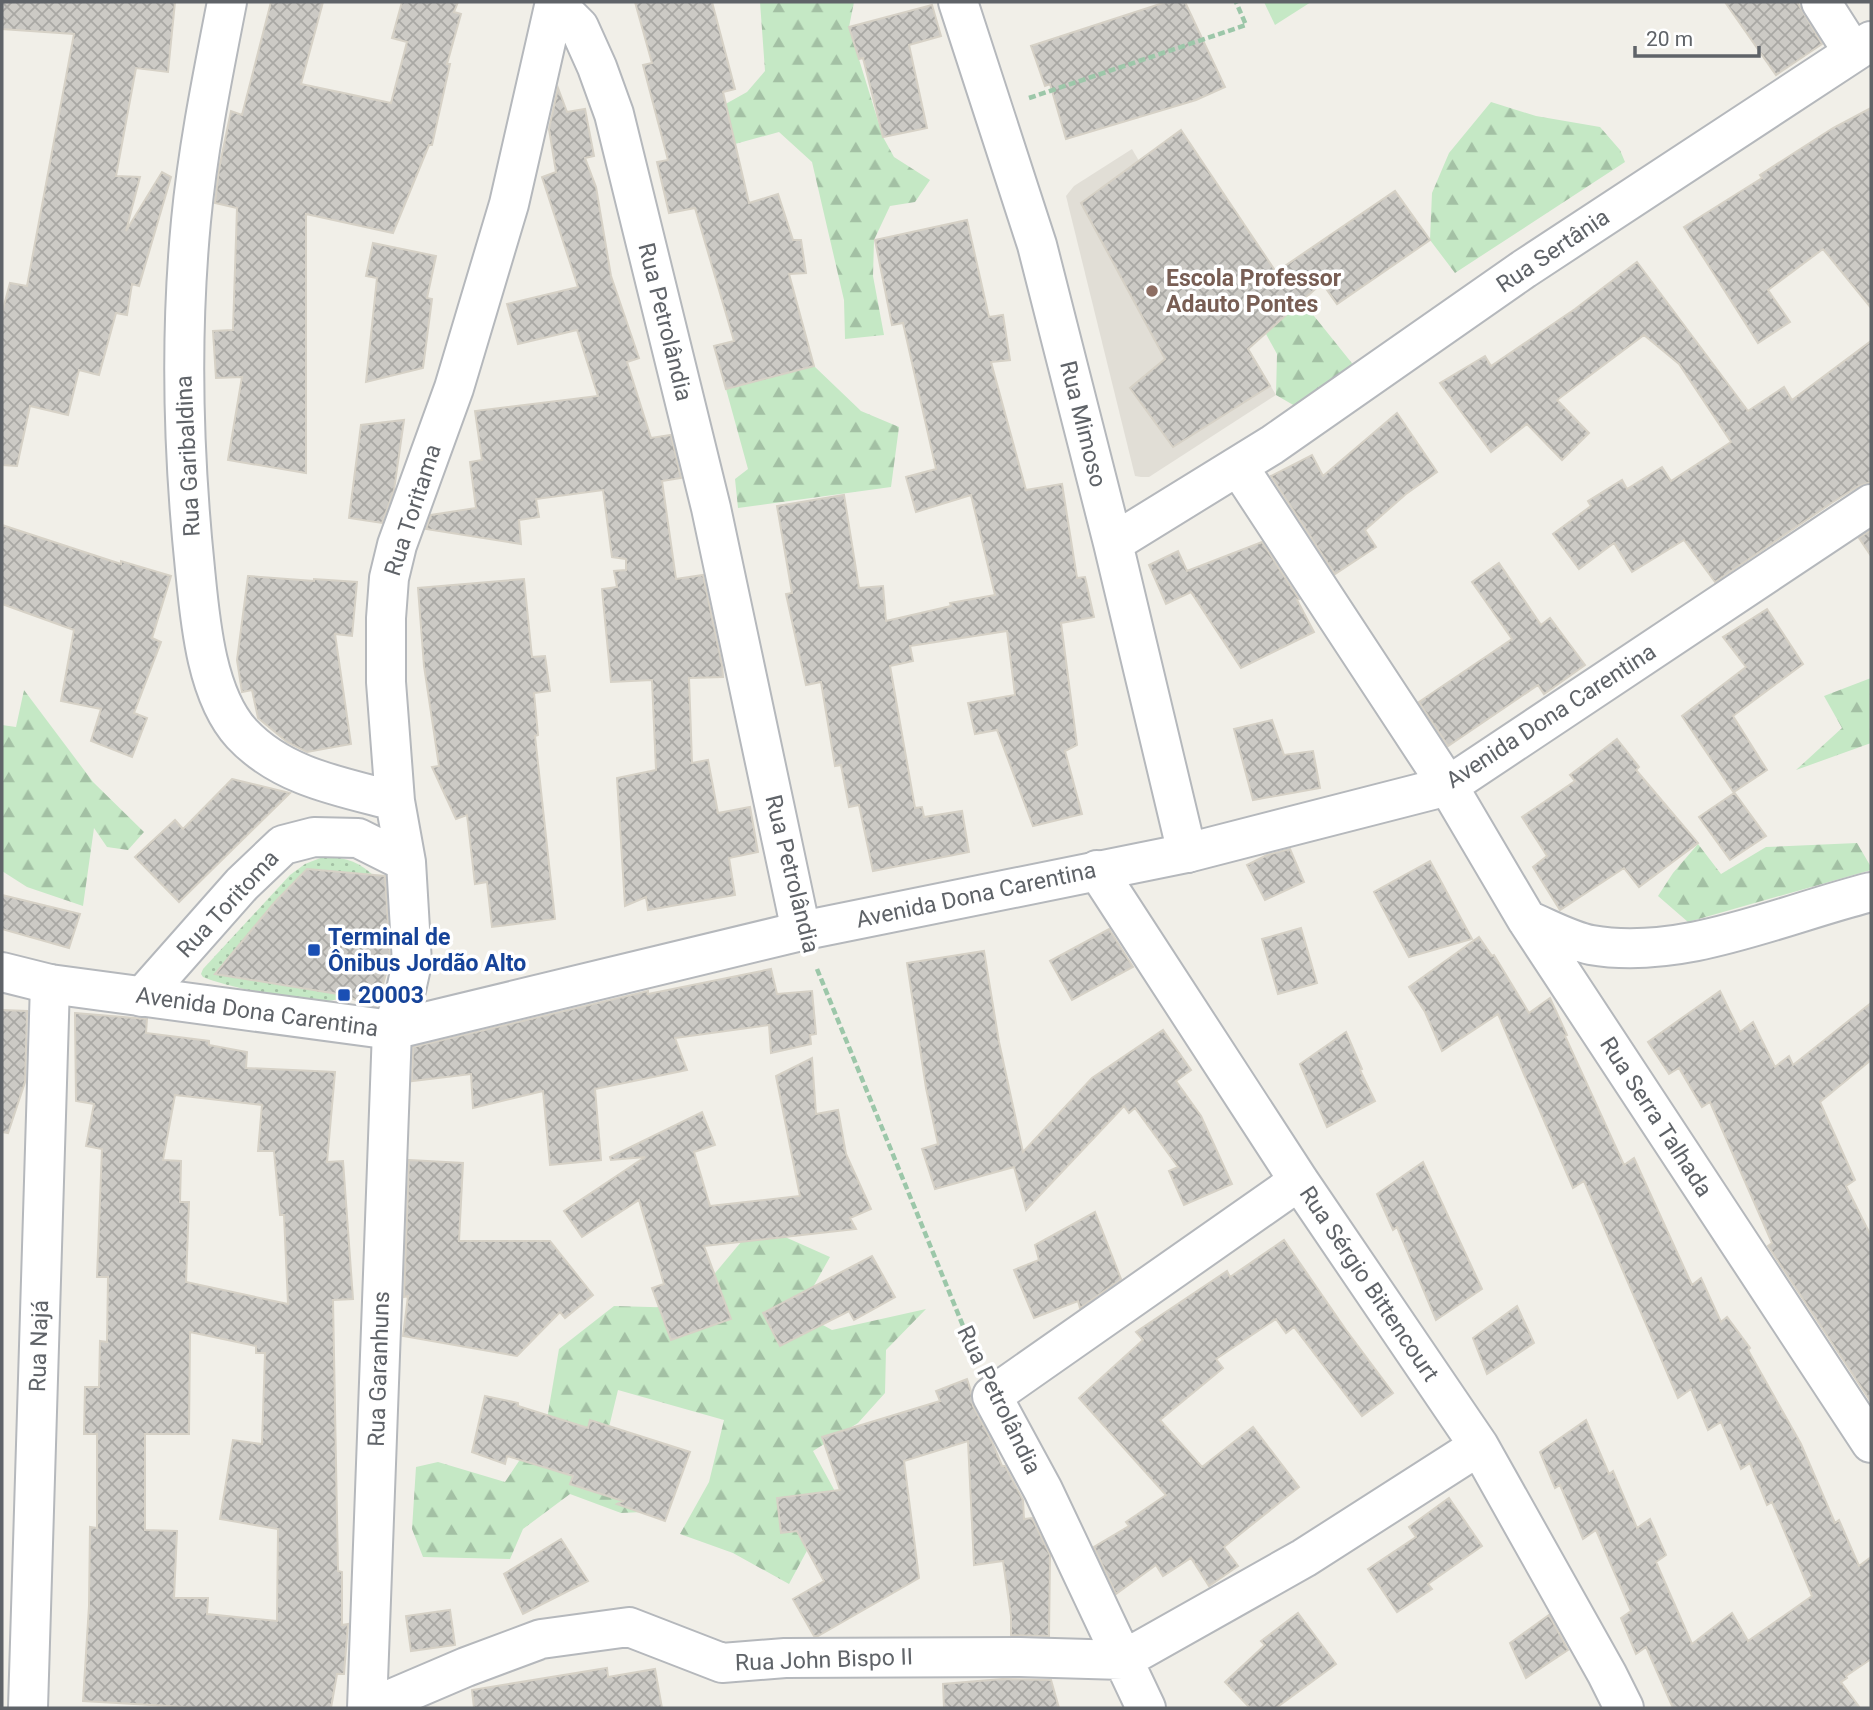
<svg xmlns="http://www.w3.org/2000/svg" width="1873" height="1710" viewBox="0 0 1873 1710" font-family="Roboto,sans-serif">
<defs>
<pattern id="green-dots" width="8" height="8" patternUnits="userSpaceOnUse" patternTransform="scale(1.75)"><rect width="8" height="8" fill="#c5e8c5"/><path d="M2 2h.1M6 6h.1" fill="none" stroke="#a3c0a4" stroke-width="1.8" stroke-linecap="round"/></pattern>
<pattern id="forest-firs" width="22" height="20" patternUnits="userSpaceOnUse" patternTransform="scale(1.75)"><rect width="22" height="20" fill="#c5e8c5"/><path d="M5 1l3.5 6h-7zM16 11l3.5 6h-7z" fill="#a3c0a4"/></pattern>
<pattern id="building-cross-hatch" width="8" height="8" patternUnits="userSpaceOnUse" patternTransform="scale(1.75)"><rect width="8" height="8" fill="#cccac5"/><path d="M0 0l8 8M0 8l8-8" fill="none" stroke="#a9a8a4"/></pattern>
</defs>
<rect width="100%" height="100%" fill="#f1efe8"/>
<path fill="#e1ded6" d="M1132,149L1276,395L1149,477H1141L1135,476L1066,196L1074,186Z"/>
<path fill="url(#green-dots)" d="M323,857C344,856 360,862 375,877L354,991C346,996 338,1000 328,1001C304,1003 226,987 203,977L201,974L203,969L290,875L305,864Z"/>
<path fill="url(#forest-firs)" d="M760,2H854L849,27L883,137L894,157L930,180L915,202L890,206L874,240L873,276L884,335L845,339L844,300L812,162L779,132L735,144L722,106L747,92L765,71Z
M1491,102L1536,116L1600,127L1620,150L1625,162L1455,273L1430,240L1432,193L1449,153Z
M1302,301L1355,367L1295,406L1276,395L1277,354L1266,334Z
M814,366L861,411L899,427L891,487L738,508L735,479L748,469L726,389Z
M1871,678V743L1796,770L1842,728L1824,696Z
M24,690L93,782L144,832L128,850L107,847L94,828L83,906L27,887L2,871V725L16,727Z
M1857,843L1871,867V870L1688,922L1658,896L1673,873L1698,844L1721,874L1766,847Z
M756,1224L830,1257L799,1312L832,1330L926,1309L886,1350L885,1393L858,1423L813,1451L843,1506L817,1532L789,1584L733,1553L680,1534L709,1482L724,1420L618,1390L601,1460L664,1511L621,1513L570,1494L523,1529L510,1559L423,1557L412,1529L416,1467L438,1462L505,1482L547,1419L559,1349L614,1306L686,1308Z"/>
<path fill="#c5e8c5" d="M1264,2H1311L1275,25Z"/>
<path fill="url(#building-cross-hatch)" stroke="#d6d1c6" stroke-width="2" fill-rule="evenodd" d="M2,2H175L168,72L136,68L116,176L140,177L126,231L162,172L171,177L139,286L132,284L127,315L116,313L99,375L79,370L68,415L30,406L17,466L2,465V313L10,283L27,286L74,34L2,29Z
M271,2H323L301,84L391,103L407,42L392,38L402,2H458L454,12L461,14L447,64H450L432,145H429L393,233L306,214V473L228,460L242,377L216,378L213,331L233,330L237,208L215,203L219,169L231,111L242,115Z
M635,2H712L735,89L723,92L749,203L778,194L793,240H801L806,273L789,274L814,366L726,389L714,346L734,341L695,208L669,213L657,162L668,160L643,65L652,63Z
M1166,2H1185L1225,87L1196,100L1066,139L1050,84L1045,86L1031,46Z
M1725,2H1797L1822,44L1776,75Z
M932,5L941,36L909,45L927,128L883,137L863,58L859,59L849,27Z
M558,88L567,112L585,109L594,156L585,158L596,187L611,276L639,358L627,362L651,438L671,435L681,478L662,481L676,579L703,575L722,665L723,677L689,678L692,763L708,760L718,813L750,807L758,852L729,858L735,895L648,910L646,897L625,906L617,778L656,770L652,680L611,682L602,589L617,587L614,571L626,570V559L612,557L603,490L536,499L539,517L519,520L521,544L426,529L431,515L476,508L470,462L482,460L475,411L598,396L577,330L518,344L507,304L578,287L542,177L556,172L549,129Z
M1871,108V308L1823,249L1768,290L1790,322L1758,343L1684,227L1762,178L1760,175L1794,153L1833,128Z
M1181,130L1276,272L1395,191L1430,240L1337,304L1322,283L1248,349L1270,386L1173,447L1130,388L1165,359L1081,203Z
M967,220L989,317L1003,315L1010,360L991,362L1026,490L1062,484L1077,578L1085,577L1094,617L1061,623L1077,745L1065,751L1082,814L1033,826L997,730L975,734L968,703L1015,695L1007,631L910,646L913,661L890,666L915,808L922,807L924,817L962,811L969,852L873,871L859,805L849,807L841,765L835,766L821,682L806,685L786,594L792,593L777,506L844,495L859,588L883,586L886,621L951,606L950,603L995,595L971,495L916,512L906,477L936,469L903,323L892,325L875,240Z
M373,243L436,256L427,298L432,299L423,368L366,382L377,278L366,276Z
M1637,262L1748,411L1784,387L1792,400L1871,341V482L1859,486L1833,502L1715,582L1684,540L1632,572L1614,543L1579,569L1553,534L1591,506L1588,501L1622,480L1627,489L1662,467L1671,481L1731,442L1679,364L1644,335L1557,400L1589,433L1562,460L1527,424L1491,452L1440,383L1485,356L1491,366L1575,309Z
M1397,413L1437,472L1406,494L1365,530L1376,547L1335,574L1271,476L1312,455L1323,476Z
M404,420L394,490L382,523L349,518L361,425Z
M2,525L121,564V561L171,576L152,638L161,642L134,713L147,718L132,757L91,741L101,709L61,701L74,630L2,604Z
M1871,530V556L1859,538Z
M1262,542L1299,599L1297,600L1314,632L1241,668L1191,592L1166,604L1149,565L1178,551L1187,571Z
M1499,563L1541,625L1550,618L1585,665L1544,694L1538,685L1448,746L1419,702L1512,639L1472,582Z
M248,576L314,581V579L357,582L352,636L335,634L351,744L307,752L287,742L258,718L252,690L242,692L237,660Z
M524,579L532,657L545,656L550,691L534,693L538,735L535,736L555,919L492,927L487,882L475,884L467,815L456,819L432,767L439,766L424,666L418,588Z
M1767,609L1803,664L1733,716L1767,770L1734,792L1766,836L1730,860L1699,817L1734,793L1682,716L1746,667L1723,637Z
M1272,720L1284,755L1313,751L1320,788L1253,800L1234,729Z
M1617,739L1639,767L1636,770L1698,843L1639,887L1624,868L1560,910L1533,867L1547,856L1522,817L1575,781L1570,775Z
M232,779L290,793L179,902L135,857L175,820L183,829Z
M1290,849L1304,882L1265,900L1247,865L1267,855Z
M1430,861L1472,939L1409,957L1374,892Z
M307,869L385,876L390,959L377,1006L365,1004L344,995L215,974L274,903Z
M2,895L80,914L69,948L2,929Z
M1301,928L1317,983L1278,994L1262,939Z
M1109,929L1133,967L1072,1000L1050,961Z
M1479,937L1492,956L1494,955L1529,1013L1550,998L1567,1035L1565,1036L1624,1165L1634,1158L1692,1285L1701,1278L1721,1322L1727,1317L1750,1348L1748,1350L1801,1444L1835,1523L1839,1520L1859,1566L1871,1557V1659L1846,1676L1847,1678L1841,1682L1860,1708H1673L1646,1647L1636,1654L1621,1618L1631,1611L1596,1530L1583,1539L1560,1485L1555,1488L1540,1452L1586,1420L1609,1474L1613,1471L1637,1528L1650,1519L1666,1555L1656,1562L1692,1644L1732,1613L1748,1641L1812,1596L1772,1502L1767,1505L1750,1463L1741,1469L1721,1422L1708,1430L1691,1389L1678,1398L1584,1181L1573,1188L1498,1014L1442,1051L1425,1012L1409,987Z
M984,951L999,1042L1023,1152L1092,1078L1163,1030L1191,1070L1176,1081L1201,1116L1232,1184L1184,1205L1169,1171L1178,1167L1135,1108L1129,1113L1124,1106L1026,1210L1014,1167L935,1189L922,1149L938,1144L926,1088L907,963Z
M771,969L777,994L812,991L816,1034L810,1035L811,1044L771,1053L769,1025L675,1038L687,1070L595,1089L601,1160L550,1165L543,1091L473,1108L471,1074L412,1081L413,1047L648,991V994Z
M1720,991L1740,1032L1753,1022L1775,1067L1789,1056L1793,1065L1871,1003V1060L1820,1102L1855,1180L1846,1186L1871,1236V1402L1768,1246L1772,1243L1710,1102L1702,1107L1679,1068L1669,1074L1648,1042Z
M2,1010L27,1011L25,1082L8,1133L2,1132Z
M75,1013L147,1019L146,1033L209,1041V1045L247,1052L246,1068L335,1072L327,1162L343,1161L353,1299L333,1300L338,1571L342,1572V1625L348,1624L344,1674H337L331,1708H203L83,1701L89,1606L90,1527L97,1528V1434H84L85,1387H99L100,1341L107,1342L108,1277H97L102,1149L86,1146L94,1104L76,1101ZM175,1095L262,1105L258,1151H274L280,1215H284L288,1304L186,1282L189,1202H180L181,1161L163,1160ZM190,1332L256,1346V1353H265L262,1444L233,1440L220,1519L278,1529L277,1621L207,1614L208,1598H174L177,1531L145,1530V1434H189Z
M1346,1032L1362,1069L1360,1070L1375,1101L1327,1127L1300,1064Z
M812,1058L816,1114L838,1110L846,1154L871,1209L850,1218L856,1229L704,1246L731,1319L671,1340L652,1288L664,1284L639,1200L582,1237L564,1211L645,1157L611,1160L610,1157L702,1112L715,1145L694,1152L710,1206L800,1196L776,1076Z
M409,1160L463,1163L459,1241H550L593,1295L565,1318L560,1312L517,1356L403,1336L408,1296L404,1297Z
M1423,1162L1482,1289L1436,1320L1397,1227L1393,1230L1377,1194Z
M1095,1212L1121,1279L1080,1308L1078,1301L1034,1318L1014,1270L1039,1260L1035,1245Z
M1284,1240L1346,1330L1393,1393L1362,1416L1294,1327L1286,1333L1276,1319L1216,1359L1223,1368L1160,1420L1202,1467L1253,1427L1299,1487L1224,1547L1238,1566L1209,1586L1191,1558L1163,1576L1156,1565L1116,1594L1094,1547L1129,1526L1126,1522L1166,1495L1079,1398L1143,1340L1136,1332L1227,1271L1230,1277Z
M872,1256L895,1297L854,1320L849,1311L780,1346L763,1313Z
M1517,1306L1534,1343L1487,1374L1473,1338Z
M967,1379L971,1391L973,1406L992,1442L1002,1466H1005L1023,1500L1024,1519L1032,1518L1050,1555L1049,1636L1011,1635V1616L1003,1561L974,1565L968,1441L904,1461L919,1578L818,1636H814L793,1599L824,1581L797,1531L781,1533L777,1498L840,1490L822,1437L940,1401L936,1391Z
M485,1396L518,1403V1406L588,1428L590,1420L690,1452L665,1521L617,1504L623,1501L570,1484L573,1476L507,1456L505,1464L472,1452Z
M1449,1498L1482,1546L1428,1584L1432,1589L1397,1612L1368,1569L1416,1537L1409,1527Z
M561,1539L588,1581L523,1614L504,1574Z
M450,1610L455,1645L411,1651L406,1616Z
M1298,1613L1336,1664L1276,1708H1250L1225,1682L1265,1645L1261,1641Z
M1549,1615L1568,1650L1526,1678L1510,1643Z
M607,1668L608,1677L655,1669L662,1708H474L472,1690Z
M1002,1679L1051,1680L1059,1708H944L943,1684Z"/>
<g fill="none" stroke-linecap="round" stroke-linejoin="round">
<defs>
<path id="minor" d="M227,2C213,74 198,147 191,221C180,337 183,453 195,569C200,620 206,695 242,734C282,777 342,787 395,801
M958,2L1037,245L1113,543L1187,853
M1821,2L1853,52
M555,3L579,27L597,67L614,114L711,508L801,931
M1238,466L1448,786L1527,920L1871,1443
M1113,543L1272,445L1524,269L1871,41
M1448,786L1871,504
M1097,870L1299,1181L1479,1446L1607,1674L1624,1708
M1527,920C1547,928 1570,941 1591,945C1683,961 1783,914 1871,892
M142,997L242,884L283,845L314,837L358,838L406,862
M28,1708L50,984
M367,1708L392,1030L406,990L412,963L406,862L395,801L386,682V618L389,578L397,545L454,388L509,204L555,2
M381,1708L384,1702L466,1667L541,1639L629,1627L722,1663L785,1658L1020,1657L1123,1660L1304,1558L1479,1446
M1146,1708L1043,1490L992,1396L1299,1181"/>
<path id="tertiary" d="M2,972L50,984L392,1030L801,931L1187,853L1448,786"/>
</defs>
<use href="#minor" stroke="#b5b8bc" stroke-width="42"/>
<use href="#tertiary" stroke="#b5b8bc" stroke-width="42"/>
<path stroke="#9cc7a9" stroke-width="4.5" stroke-dasharray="7 3.5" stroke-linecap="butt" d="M1029,98L1246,25L1236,2
M817,969L977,1360"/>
<use href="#minor" stroke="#fff" stroke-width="38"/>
<use href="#tertiary" stroke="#fff" stroke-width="38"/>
</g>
<circle fill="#8d6e63" stroke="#fff" stroke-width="2.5" cx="1152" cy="291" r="7"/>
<g fill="#1a4fb4" stroke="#fff" stroke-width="2.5">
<rect x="307" y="943" width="14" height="14" rx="3.5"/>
<rect x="337" y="988" width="14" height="14" rx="3.5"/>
</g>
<g text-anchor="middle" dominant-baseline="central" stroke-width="7" stroke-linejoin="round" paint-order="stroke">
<g font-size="23" fill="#5f6368" stroke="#fff">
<text transform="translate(1553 251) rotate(-34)">Rua Sertânia</text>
<text transform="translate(665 322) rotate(76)">Rua Petrolândia</text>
<text transform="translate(1083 424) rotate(76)">Rua Mimoso</text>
<text transform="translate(188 456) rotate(-93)">Rua Garibaldina</text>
<text transform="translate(413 510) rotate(-72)">Rua Toritama</text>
<text transform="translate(1551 716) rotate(-33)">Avenida Dona Carentina</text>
<text transform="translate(792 874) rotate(76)">Rua Petrolândia</text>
<text transform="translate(976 895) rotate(-12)">Avenida Dona Carentina</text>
<text transform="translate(228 904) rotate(-47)">Rua Toritoma</text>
<text transform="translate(257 1012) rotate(8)">Avenida Dona Carentina</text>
<text transform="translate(1656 1117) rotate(57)">Rua Serra Talhada</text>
<text transform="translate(1369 1284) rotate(56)">Rua Sérgio Bittencourt</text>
<text transform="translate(39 1346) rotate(-88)">Rua Najá</text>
<text transform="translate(379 1369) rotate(-88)">Rua Garanhuns</text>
<text transform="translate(999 1400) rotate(64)">Rua Petrolândia</text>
<text transform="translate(824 1660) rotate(-2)">Rua John Bispo II</text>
</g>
<g font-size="23" font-weight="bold" fill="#785e54" stroke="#fff" text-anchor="start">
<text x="1166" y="278">Escola Professor<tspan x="1166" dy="26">Adauto Pontes</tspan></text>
</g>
<g font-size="23" font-weight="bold" fill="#164399" stroke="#fff" text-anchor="start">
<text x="328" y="937">Terminal de<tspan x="328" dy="26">Ônibus Jordão Alto</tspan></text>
<text x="358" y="995">20003</text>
</g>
</g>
<rect width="1873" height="1710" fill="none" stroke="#5f6368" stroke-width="7"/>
<path d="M1635 46v10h124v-10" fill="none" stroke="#5f6368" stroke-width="3.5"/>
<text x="1646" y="46" font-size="21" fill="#5f6368" stroke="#ffffff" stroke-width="5" paint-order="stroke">20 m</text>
</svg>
